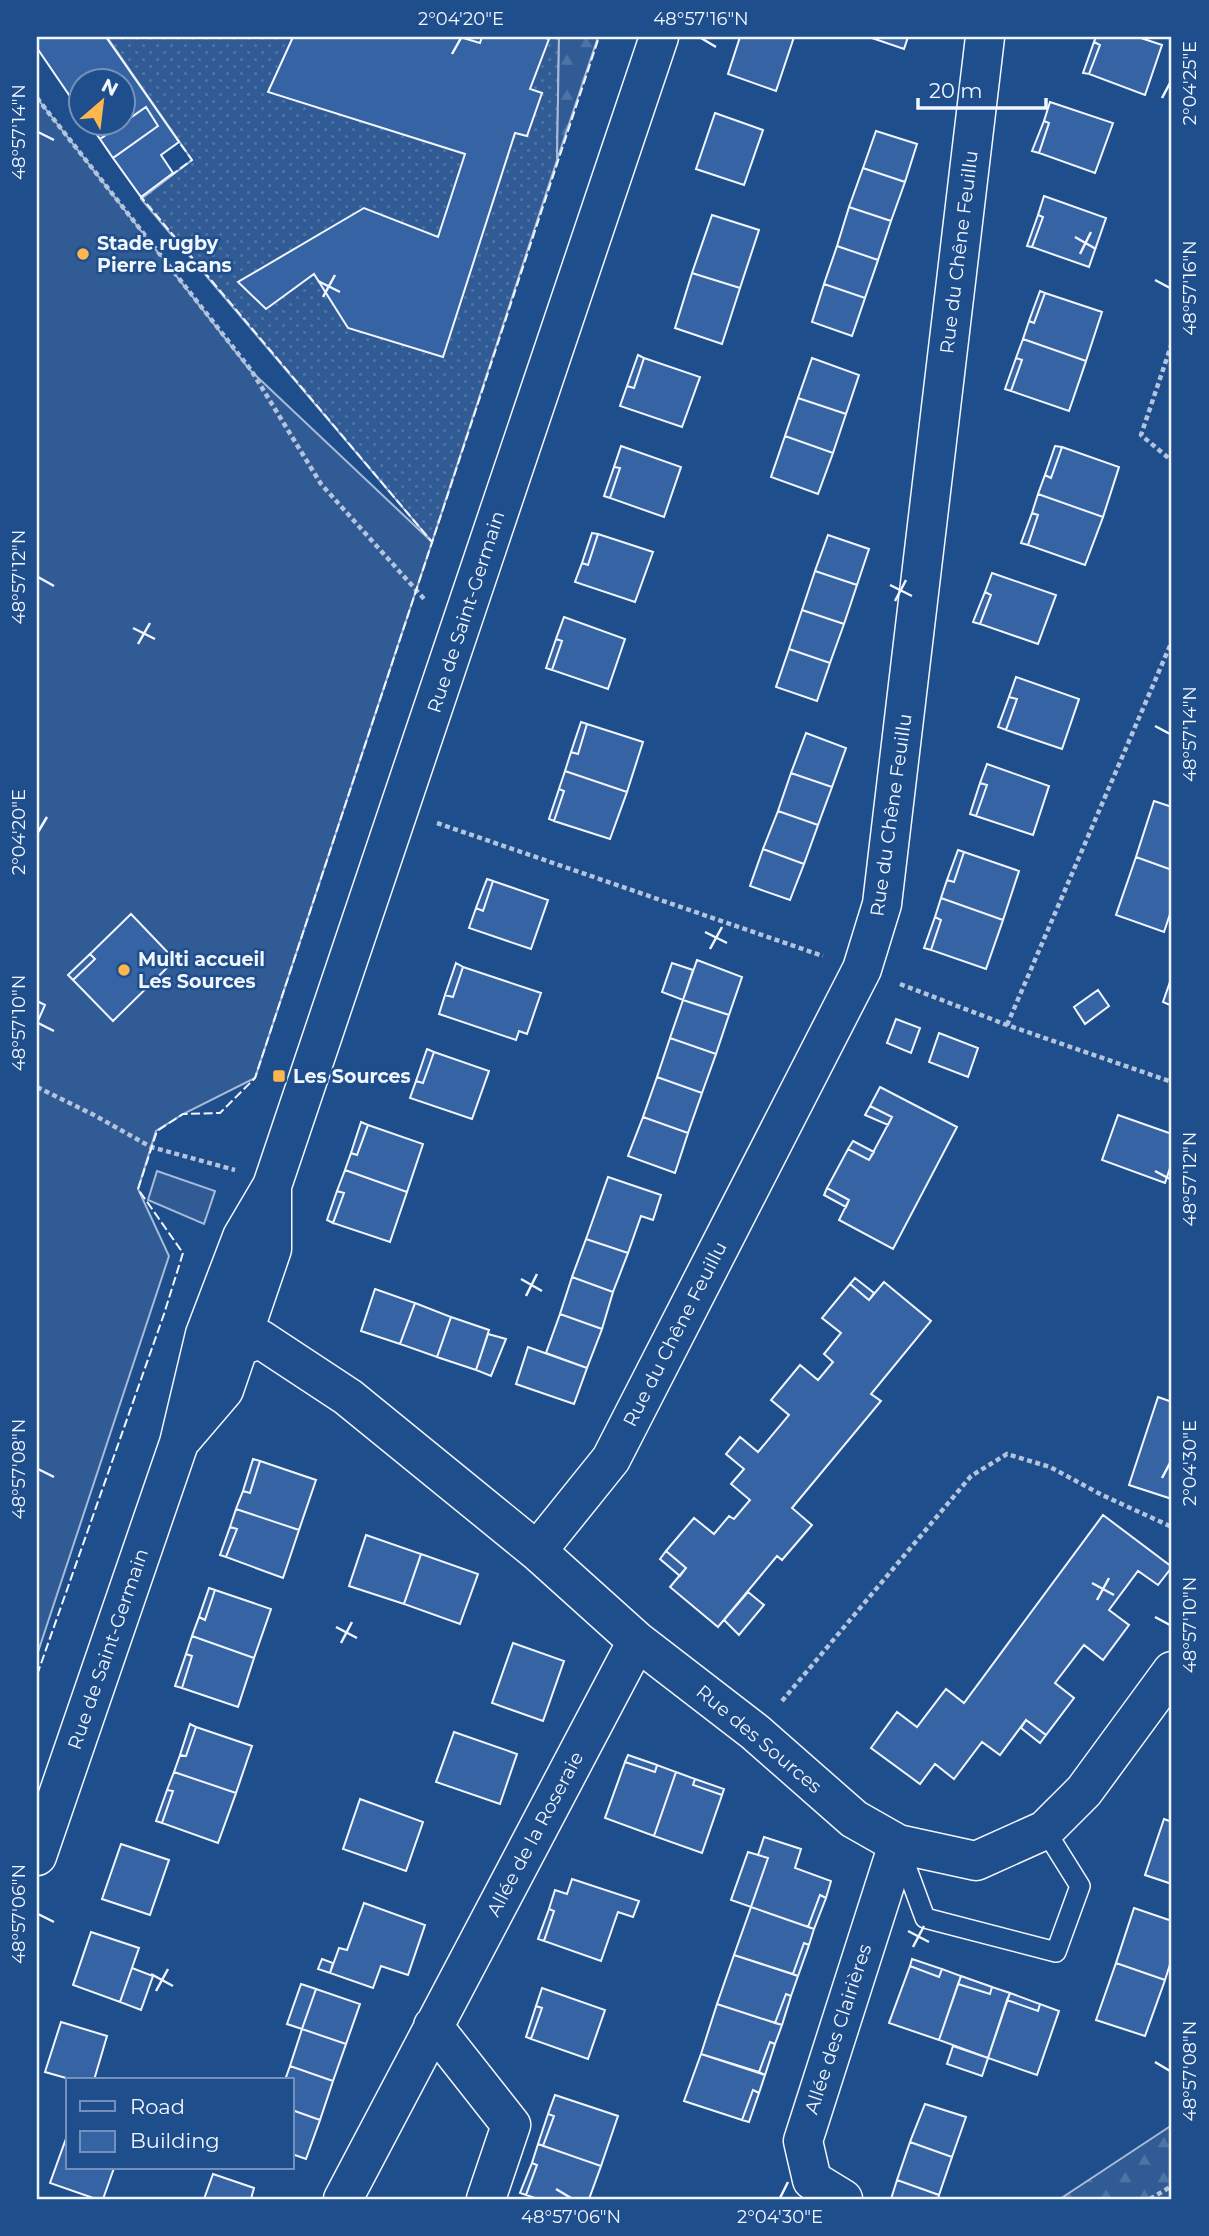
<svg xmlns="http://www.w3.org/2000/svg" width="1209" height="2236" viewBox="0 0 1209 2236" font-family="Montserrat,sans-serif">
<defs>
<pattern id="grass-dots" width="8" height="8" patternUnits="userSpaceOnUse" patternTransform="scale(1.75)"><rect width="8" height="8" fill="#305b95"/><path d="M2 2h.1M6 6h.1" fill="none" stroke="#4e73a5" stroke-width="1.8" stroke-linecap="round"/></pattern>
<pattern id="forest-firs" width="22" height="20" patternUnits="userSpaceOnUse" patternTransform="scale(1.75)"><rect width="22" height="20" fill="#305b95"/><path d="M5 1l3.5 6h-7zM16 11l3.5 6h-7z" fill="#4e73a5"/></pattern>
</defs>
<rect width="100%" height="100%" fill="#1f4e8c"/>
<path fill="url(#grass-dots)" stroke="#a8bbd7" stroke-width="2" d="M107,37H559L557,160L432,542L141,199L192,160Z"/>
<path fill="url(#forest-firs)" stroke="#a8bbd7" stroke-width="2" d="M559,37H598L557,160Z
M1172,2125V2199H1060Z"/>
<path fill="#305b95" stroke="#a8bbd7" stroke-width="2" d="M37,98L250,370L432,542L255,1078L183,1114L156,1131L138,1189L169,1256L37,1655Z
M157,1171L215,1191L204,1224L148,1200Z"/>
<path fill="#3563a3" stroke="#f2f6ff" stroke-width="2" d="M37,37H106L179,142L161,155L173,173L141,197L113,158L158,126L146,107L100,139L88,122H122V80H80V111L37,48Z
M293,37H460L480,43L482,37H542L549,39L530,89L542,93L527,136L515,133L443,357L348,328L314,274L266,309L238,282L364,208L438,237L465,154L268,92Z
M740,37H794L776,91L728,74Z
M869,37H908L904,49Z
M1096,37H1138L1162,45L1145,95L1089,74L1100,45L1094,42Z
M1094,42L1100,45L1089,74L1083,73Z
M1050,102L1113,123L1095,173L1039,153L1049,123L1044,121Z
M146,107L158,126L113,158L100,139Z
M715,113L763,130L744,185L696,169Z
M1044,121L1049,123L1039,153L1032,151Z
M876,131L917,144L905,182L863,168Z
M863,168L905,182L891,221L849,207Z
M1044,196L1106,218L1089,267L1032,247L1043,217L1038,215Z
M849,207L891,221L878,260L837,246Z
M712,215L759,230L740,288L692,273Z
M1038,215L1043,217L1032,247L1027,246Z
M837,246L878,260L865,298L824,284Z
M692,273L740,288L722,344L675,328Z
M824,284L865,298L852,336L812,322Z
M1040,291L1045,293L1034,323L1029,321Z
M1045,293L1102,312L1086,361L1023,339L1029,321L1034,323Z
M1023,339L1086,361L1069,411L1011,391L1022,360L1016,358Z
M638,355L644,358L634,388L627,386Z
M644,358L700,377L682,427L620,406L627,386L634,388Z
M812,358L859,375L846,414L798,398Z
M1016,358L1022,360L1011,391L1005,389Z
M798,398L846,414L833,453L785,436Z
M785,436L833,453L818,494L771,477Z
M621,446L681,467L664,517L610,498L620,468L614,467Z
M1055,446L1062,447L1051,478L1045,475Z
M1062,447L1119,467L1103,517L1038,494L1045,475L1051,478Z
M614,467L620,468L610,498L604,496Z
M1038,494L1103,517L1085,565L1028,545L1038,515L1032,513Z
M1032,513L1038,515L1028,545L1021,543Z
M592,533L598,534L588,565L582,563Z
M598,534L653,552L635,602L575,582L582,563L588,565Z
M828,535L869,549L857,585L815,571Z
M815,571L857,585L844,624L802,610Z
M992,573L1056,595L1038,644L980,624L991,595L985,592Z
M985,592L991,595L980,624L973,622Z
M802,610L844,624L830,663L789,649Z
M564,617L625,639L608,689L552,670L562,641L556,639Z
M556,639L562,641L552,670L546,668Z
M789,649L830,663L817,701L776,687Z
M1016,677L1079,699L1062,749L1006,730L1017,699L1009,697Z
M1009,697L1017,699L1006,730L998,727Z
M581,722L587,724L578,754L571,752Z
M587,724L643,742L627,792L565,771L571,752L578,754Z
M806,733L846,748L832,787L791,773Z
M987,764L1049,786L1033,835L976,816L987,785L980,783Z
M565,771L627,792L610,839L554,821L564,791L559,789Z
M791,773L832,787L818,825L778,811Z
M980,783L987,785L976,816L970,814Z
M559,789L564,791L554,821L549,819Z
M1154,801L1172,807V870L1136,857Z
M778,811L818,825L804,864L763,849Z
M763,849L804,864L790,900L750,886Z
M958,850L964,852L954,882L947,880Z
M964,852L1019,871L1003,920L941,898L947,880L954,882Z
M1136,857L1172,870V908L1164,932L1116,915Z
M487,879L493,881L483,911L476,908Z
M493,881L548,900L531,949L469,928L476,908L483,911Z
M941,898L1003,920L986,969L931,950L941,920L935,917Z
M131,914L175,960L113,1021L73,980L95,959L90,954Z
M935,917L941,920L931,950L924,948Z
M90,954L95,959L73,980L68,975Z
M697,960L742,977L729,1015L683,1000Z
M456,963L463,967L453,997L445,995Z
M672,963L693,970L683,1000L662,992Z
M463,967L541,993L527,1034L519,1031L516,1040L439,1014L445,995L453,997Z
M1172,976V1006L1163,1002Z
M1098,990L1109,1006L1085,1024L1074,1007Z
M683,1000L729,1015L716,1054L670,1038Z
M37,1001L45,1005L37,1023Z
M896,1019L920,1028L911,1053L887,1043Z
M939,1033L978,1048L968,1077L929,1062Z
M670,1038L716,1054L702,1093L657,1077Z
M427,1049L434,1052L423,1083L416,1081Z
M434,1052L489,1071L472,1119L410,1098L416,1081L423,1083Z
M657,1077L702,1093L688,1133L643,1117Z
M880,1087L957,1127L893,1249L839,1220L849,1200L827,1188L848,1149L869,1160L892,1117L870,1106Z
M870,1106L892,1117L888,1125L865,1115Z
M1118,1115L1172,1134V1162L1165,1183L1102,1160Z
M643,1117L688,1133L675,1173L628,1156Z
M361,1122L368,1125L357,1155L351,1153Z
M368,1125L423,1144L407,1192L345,1170L351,1153L357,1155Z
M853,1141L874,1152L869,1160L848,1149Z
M345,1170L407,1192L390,1242L333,1223L344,1193L337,1191Z
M608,1177L661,1195L653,1220L641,1216L628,1253L586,1239Z
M827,1188L849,1200L846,1207L824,1195Z
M337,1191L344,1193L333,1223L327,1220Z
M586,1239L628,1253L613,1292L572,1277Z
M572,1277L613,1292L602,1329L560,1314Z
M855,1278L874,1293L869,1300L850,1284Z
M884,1282L931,1321L871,1394L881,1401L792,1508L812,1525L782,1560L777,1556L718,1627L670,1587L686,1568L666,1551L694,1518L714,1534L729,1516L734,1519L750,1500L731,1484L744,1469L726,1454L740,1437L758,1452L789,1415L771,1400L800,1365L818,1380L833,1362L824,1354L841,1333L822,1318L850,1284L869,1300Z
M375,1289L415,1303L400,1344L361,1331Z
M415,1303L451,1317L437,1357L400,1344Z
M560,1314L602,1329L587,1368L546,1353Z
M451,1317L489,1330L476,1370L437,1357Z
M488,1334L506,1339L491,1376L476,1370Z
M528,1347L587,1368L574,1404L516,1384Z
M1158,1397L1172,1402V1499L1129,1485Z
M253,1459L260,1461L250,1493L243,1491Z
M260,1461L316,1480L299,1530L236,1509L243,1491L250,1493Z
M236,1509L299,1530L283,1578L226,1557L237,1529L230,1527Z
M1103,1515L1172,1567L1158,1585L1138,1571L1109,1610L1129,1625L1103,1660L1084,1645L1055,1683L1074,1698L1046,1735L1026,1720L1000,1755L982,1742L954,1779L935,1764L920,1784L871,1748L897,1712L917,1727L946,1689L964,1703Z
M230,1527L237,1529L226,1557L220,1555Z
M366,1535L421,1554L404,1604L349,1586Z
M666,1551L686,1568L680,1576L660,1559Z
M421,1554L478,1574L460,1624L404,1604Z
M209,1588L215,1590L205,1620L199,1617Z
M215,1590L271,1609L254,1658L192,1636L199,1617L205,1620Z
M748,1592L764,1605L739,1635L724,1620Z
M192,1636L254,1658L238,1707L182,1688L192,1656L186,1654Z
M513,1643L564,1661L543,1721L492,1703Z
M186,1654L192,1656L182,1688L175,1686Z
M1026,1720L1046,1735L1040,1743L1021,1728Z
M190,1724L196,1727L186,1756L180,1755Z
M196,1727L252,1746L236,1793L174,1772L180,1755L186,1756Z
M454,1732L517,1754L500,1804L436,1782Z
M628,1755L657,1765L655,1772L625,1762Z
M625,1762L655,1772L657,1765L676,1772L654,1836L605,1818Z
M174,1772L236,1793L218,1843L162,1823L173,1791L167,1790Z
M676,1772L695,1779L693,1785L722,1795L702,1853L654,1836Z
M695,1779L724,1789L722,1795L693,1785Z
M167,1790L173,1791L162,1823L156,1821Z
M360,1799L423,1822L406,1871L343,1849Z
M1164,1819L1172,1822V1884L1145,1875Z
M764,1837L801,1849L795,1868L831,1881L826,1898L820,1895L808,1927L751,1907L768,1858L758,1855Z
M121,1844L169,1860L150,1915L102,1899Z
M748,1852L768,1858L751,1907L731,1900Z
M572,1879L639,1901L633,1917L618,1912L601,1961L544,1941L554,1911L549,1909L555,1890L567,1894Z
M820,1895L826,1898L814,1929L808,1927Z
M364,1903L425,1925L408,1975L381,1966L373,1988L330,1973L339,1948L347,1950Z
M751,1907L814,1929L809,1945L804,1943L793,1974L734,1955Z
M1134,1908L1172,1921V1958L1165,1980L1116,1963Z
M549,1909L554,1911L544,1941L538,1939Z
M91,1932L139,1948L120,2002L73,1985Z
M804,1943L809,1945L798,1976L793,1974Z
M734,1955L798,1976L791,1996L786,1994L775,2023L717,2004Z
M322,1959L333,1963L330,1973L318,1969Z
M912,1959L942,1969L939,1977L910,1966Z
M1116,1963L1165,1980L1145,2036L1096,2020Z
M910,1966L939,1977L942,1969L961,1976L939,2040L889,2023Z
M132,1968L153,1976L141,2010L120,2002Z
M961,1976L992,1987L990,1994L958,1984Z
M301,1984L316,1989L302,2029L287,2024Z
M958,1984L990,1994L992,1987L1010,1993L988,2058L939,2040Z
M542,1988L605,2010L588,2059L531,2039L542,2008L536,2006Z
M316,1989L360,2004L346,2044L302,2029Z
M1010,1993L1040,2004L1038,2011L1007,2000Z
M786,1994L791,1996L782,2025L775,2023Z
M1007,2000L1038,2011L1040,2004L1059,2011L1037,2075L988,2058Z
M717,2004L782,2025L775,2044L770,2042L759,2072L701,2054Z
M536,2006L542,2008L531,2039L526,2037Z
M61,2022L107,2036L94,2080H73L45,2072Z
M302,2029L346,2044L333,2081L290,2066Z
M770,2042L775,2044L765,2075L759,2072Z
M953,2046L988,2058L982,2076L947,2064Z
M701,2054L765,2075L759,2093L753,2090L742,2120L684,2101Z
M290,2066L333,2081L320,2120L292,2110V2080H285Z
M753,2090L759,2093L749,2122L742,2120Z
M555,2095L618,2116L601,2166L543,2146L554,2116L548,2114Z
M925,2104L966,2117L952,2157L910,2142Z
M292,2110L320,2120L306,2159L292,2154Z
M548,2114L554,2116L543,2146L538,2144Z
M68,2133V2168H114L103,2199H96L50,2183Z
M910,2142L952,2157L939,2195L897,2180Z
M538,2144L601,2166L589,2199H538L526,2195L537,2165L532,2163Z
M532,2163L537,2165L526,2195L520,2193Z
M213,2174L254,2188L251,2199H204Z
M897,2180L939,2195L938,2199H891Z"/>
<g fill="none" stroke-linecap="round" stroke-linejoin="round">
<defs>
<path id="lane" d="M900,1850L925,1918L1056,1952L1080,1886L1045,1830"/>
<path id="street" d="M205,1334L238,1347L260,1339L348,1397L537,1551L637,1641L755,1732L854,1819L898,1844L976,1861L1045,1830L1084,1791L1172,1671
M183,1438L224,1390L272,1249V1188
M537,1551L611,1459L862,969L882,904L985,37
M37,1856L179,1443L205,1334L242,1237L272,1186L659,37
M433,2026L511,2125L486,2199
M343,2199L637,1641
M843,2199L812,2180L803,2141L898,1844"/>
</defs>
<use href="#lane" stroke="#f2f6ff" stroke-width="22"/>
<use href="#street" stroke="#f2f6ff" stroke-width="41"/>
<path stroke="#b3c4dc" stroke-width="4.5" stroke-dasharray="5 3.5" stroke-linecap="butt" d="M37,98L251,370L321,484L426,601
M1172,343L1141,435L1172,461
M437,823L823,956
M900,984L1007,1025L1172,1082
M1007,1025L1172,641
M37,1087L94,1115L151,1147L235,1170
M782,1701L971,1476L1007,1454L1050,1467L1102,1495L1172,1527
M1150,2199L1172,2186"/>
<use href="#lane" stroke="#1f4e8c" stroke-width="19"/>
<use href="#street" stroke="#1f4e8c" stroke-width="38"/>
<path stroke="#f2f6ff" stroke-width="2" stroke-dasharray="9 3.5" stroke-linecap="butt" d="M170,176L192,160L177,139
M144,195L141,197L432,542
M37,1675L164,1314L183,1253L138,1189L157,1131L183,1114L220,1113L255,1078L599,37"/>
</g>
<path fill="none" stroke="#f2f6ff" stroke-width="2.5" d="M701,38L716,47M452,54L461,38M1162,98L1170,83M38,132L54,140M1075,237L1096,249M1080,254L1091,232M1155,280L1170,288M318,281L340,292M323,297L335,275M38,577L54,586M890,585L912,596M895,601L906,580M133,628L155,639M138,644L150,623M1155,726L1170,734M38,832L47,817M705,932L727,943M710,949L722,927M38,1023L54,1031M1155,1171L1170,1179M521,1279L542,1291M526,1296L537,1274M38,1469L54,1477M1162,1478L1170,1463M1092,1583L1114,1595M1097,1600L1109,1578M1155,1617L1170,1625M336,1627L357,1638M341,1643L352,1622M38,1914L54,1922M908,1931L929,1942M913,1947L924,1926M151,1974L173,1986M156,1991L168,1969M1155,2062L1170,2071M556,2189L571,2198M780,2198L788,2182"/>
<g fill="#ffb74d" stroke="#1f4e8c" stroke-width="2.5">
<circle cx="83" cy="254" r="7"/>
<circle cx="124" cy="970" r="7"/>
<rect x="272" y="1069" width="14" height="14" rx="3.5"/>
</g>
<g text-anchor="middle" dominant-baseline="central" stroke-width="5" stroke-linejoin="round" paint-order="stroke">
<g font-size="19" font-weight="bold" fill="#f2f6ff" stroke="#1f4e8c" text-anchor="start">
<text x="97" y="243">Stade rugby<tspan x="97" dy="22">Pierre Lacans</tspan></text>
<text x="138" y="959">Multi accueil<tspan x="138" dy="22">Les Sources</tspan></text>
<text x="293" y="1076">Les Sources</text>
</g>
<g font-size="19" fill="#f2f6ff" stroke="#1f4e8c">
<text transform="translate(959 252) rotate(-83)">Rue du Chêne Feuillu</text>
<text transform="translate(466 612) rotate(-72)">Rue de Saint-Germain</text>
<text transform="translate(891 815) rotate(-82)">Rue du Chêne Feuillu</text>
<text transform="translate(675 1334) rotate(-63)">Rue du Chêne Feuillu</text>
<text transform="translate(108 1649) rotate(-71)">Rue de Saint-Germain</text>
<text transform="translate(759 1739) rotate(40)">Rue des Sources</text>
<text transform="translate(535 1834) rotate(-62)">Allée de la Roseraie</text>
<text transform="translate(838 2029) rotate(-72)">Allée des Clairières</text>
</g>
</g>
<rect width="1209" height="2236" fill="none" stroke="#1f4e8c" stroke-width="77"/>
<rect x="66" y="2078" width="228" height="91" fill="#1f4e8c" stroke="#7391ba" stroke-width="2"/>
<rect x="80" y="2101" width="35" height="10" fill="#1f4e8c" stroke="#7391ba" stroke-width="2"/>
<text x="130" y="2114" font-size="21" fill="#f2f6ff">Road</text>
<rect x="80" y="2131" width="35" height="21" fill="#3563a3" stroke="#7391ba" stroke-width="2"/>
<text x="130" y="2148" font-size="21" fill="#f2f6ff">Building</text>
<g transform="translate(102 102) rotate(28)"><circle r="33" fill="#1f4e8c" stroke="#7391ba" stroke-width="2"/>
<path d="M0-5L12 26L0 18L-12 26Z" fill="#ffb74d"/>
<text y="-10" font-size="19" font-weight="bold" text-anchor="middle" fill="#f2f6ff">N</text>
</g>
<path d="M918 98v10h128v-10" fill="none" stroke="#f2f6ff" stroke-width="3.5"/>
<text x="929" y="98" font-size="21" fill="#f2f6ff" stroke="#1f4e8c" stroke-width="5" paint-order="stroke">20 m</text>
<rect x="38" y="38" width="1132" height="2160" fill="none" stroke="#f2f6ff" stroke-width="2.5"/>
<g font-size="18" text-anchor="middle" fill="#f2f6ff">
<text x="461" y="25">2°04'20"E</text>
<text x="701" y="25">48°57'16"N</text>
<text transform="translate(1190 83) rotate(-90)" y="6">2°04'25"E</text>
<text transform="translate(19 132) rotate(-90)" y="6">48°57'14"N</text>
<text transform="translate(1190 288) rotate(-90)" y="6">48°57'16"N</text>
<text transform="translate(19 577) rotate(-90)" y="6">48°57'12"N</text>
<text transform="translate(1190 734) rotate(-90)" y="6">48°57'14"N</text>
<text transform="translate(19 832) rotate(-90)" y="6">2°04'20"E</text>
<text transform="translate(19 1023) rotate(-90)" y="6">48°57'10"N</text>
<text transform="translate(1190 1179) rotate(-90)" y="6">48°57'12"N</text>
<text transform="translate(1190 1463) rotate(-90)" y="6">2°04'30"E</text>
<text transform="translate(19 1469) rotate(-90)" y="6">48°57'08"N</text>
<text transform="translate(1190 1625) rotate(-90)" y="6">48°57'10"N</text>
<text transform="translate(19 1914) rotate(-90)" y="6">48°57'06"N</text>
<text transform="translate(1190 2071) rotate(-90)" y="6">48°57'08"N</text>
<text x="571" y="2223">48°57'06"N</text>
<text x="780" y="2223">2°04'30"E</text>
</g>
</svg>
